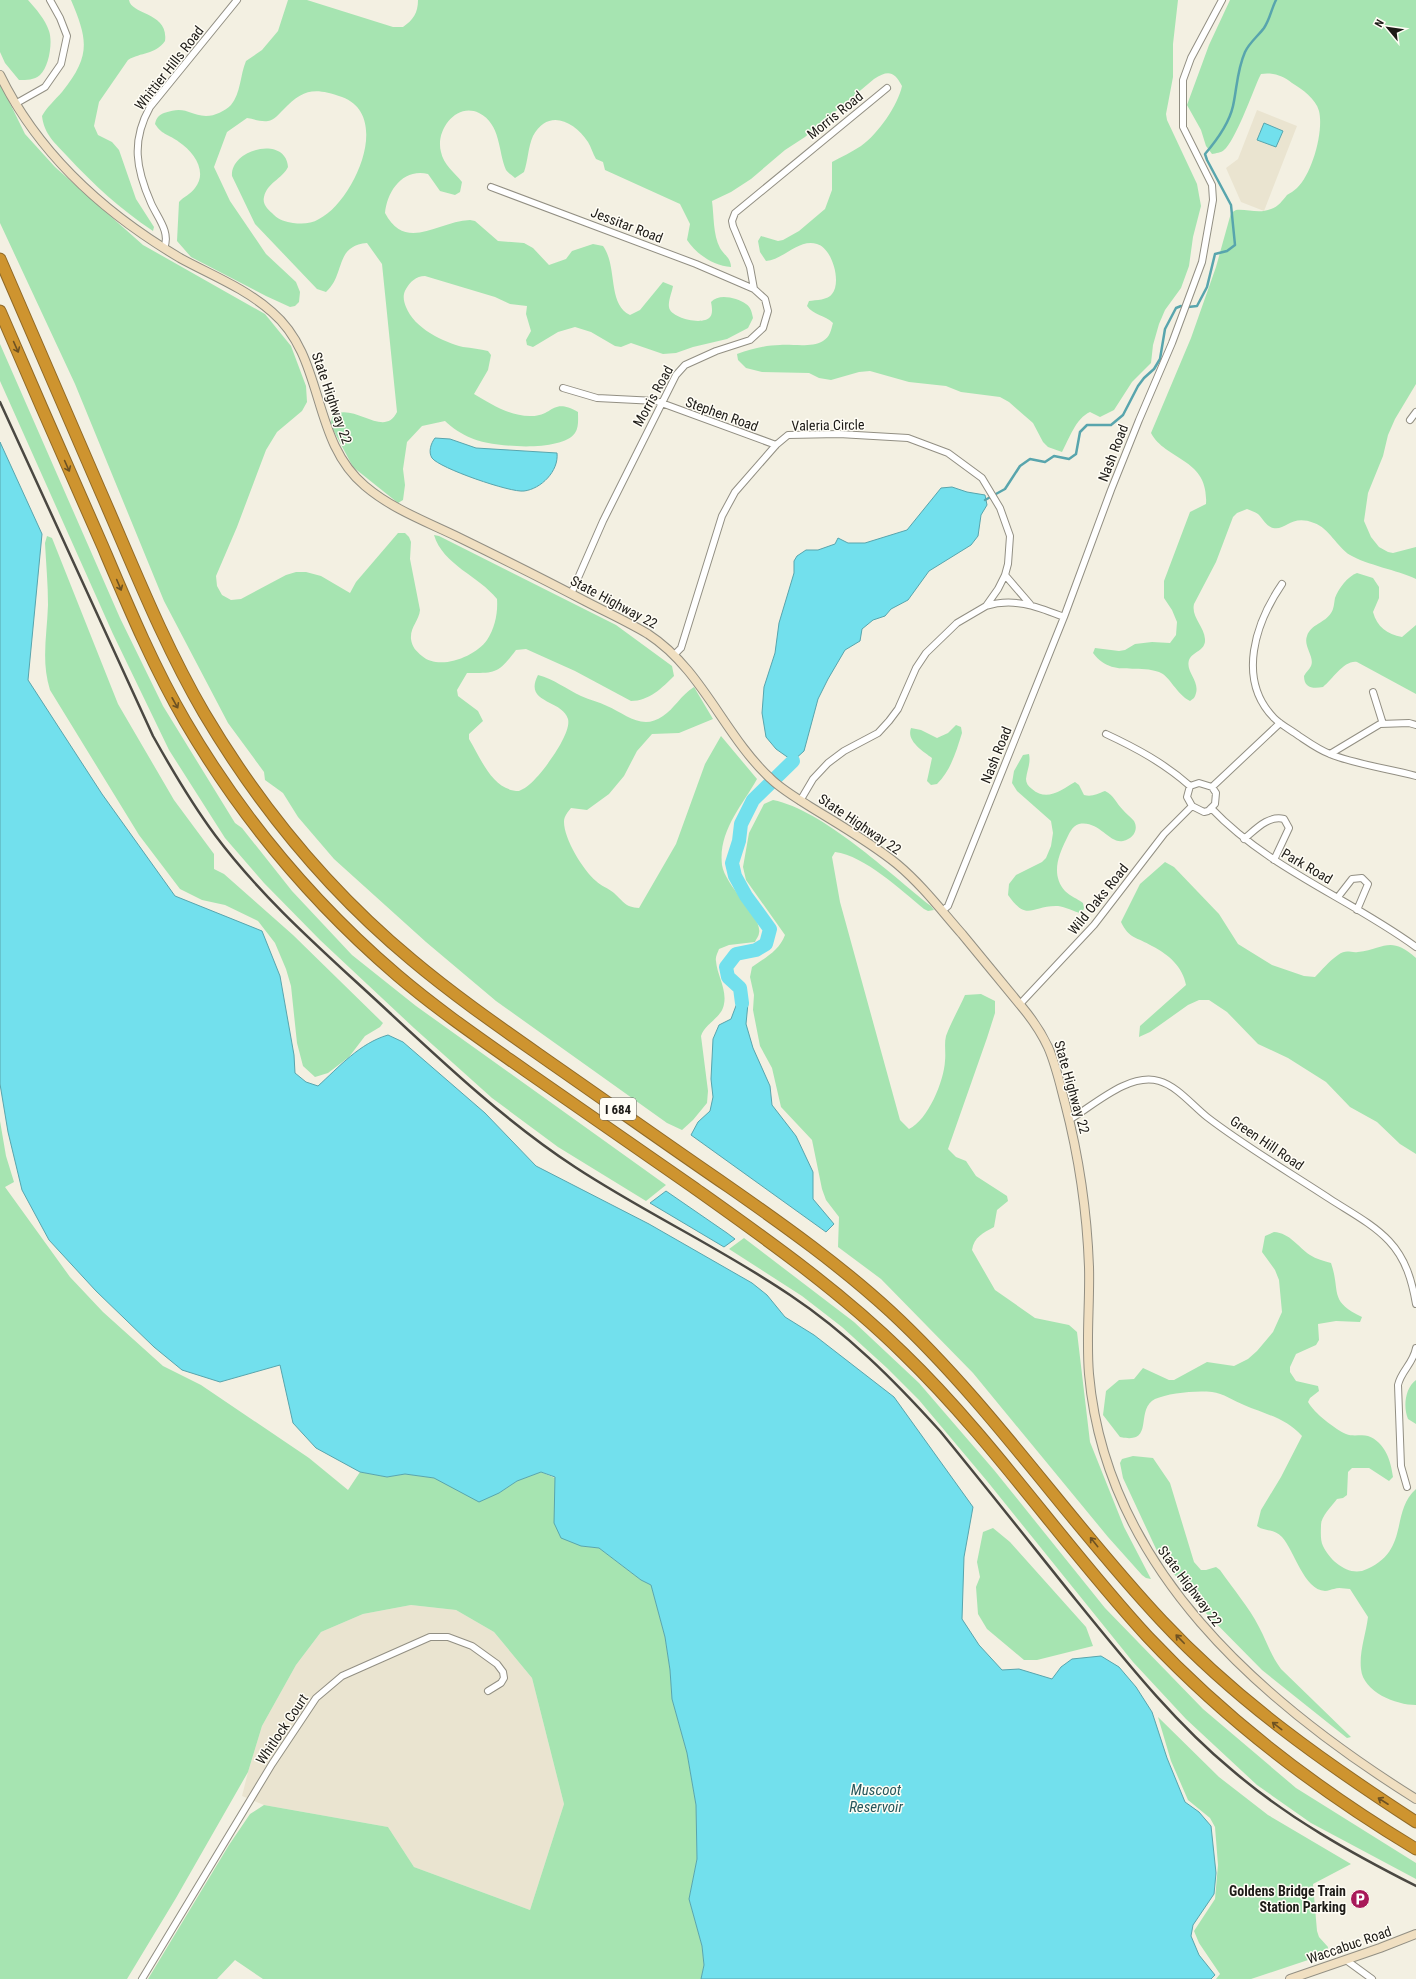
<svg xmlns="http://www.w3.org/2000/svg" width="1416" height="1979" viewBox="0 0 1416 1979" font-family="'Roboto Condensed',sans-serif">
<rect width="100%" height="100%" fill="#f3f0e2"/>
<path fill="#eae4d0" d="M1257,110L1297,126L1264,211L1241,202L1226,168L1238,159Z
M411,1605L456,1610L494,1632L532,1678L564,1804L530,1910L414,1867L388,1827L264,1805L242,1796L248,1772L262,1726L296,1665L321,1632L363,1614Z"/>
<path fill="#a6e4b1" d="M0,0H28C36,9 45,19 49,31C53,42 49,67 40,75C34,80 27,80 19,80L5,63L0,52Z
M71,0H129C131,15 169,12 165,41C155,55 141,52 128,60L99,102L94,126L98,135L112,142L119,150L136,199L154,227L153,231C120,209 94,185 67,156C55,143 44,134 42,116C47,107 55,100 62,92C91,56 88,40 71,0Z
M288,0H307L393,27H403C413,20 418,13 418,0H1178L1173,44V77L1166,114L1167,120L1197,184L1201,206L1193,237L1189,266L1181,288L1165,310L1159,324L1153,345L1151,363L1132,382L1114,410L1100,417L1090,412C1076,418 1069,439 1062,452L1048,447L1043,442L1033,423L1009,402L1000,397L961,392L946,386L909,382L870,371L859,372L831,380L819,378L809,373L762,372L746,368L738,360L737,354C750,349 767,345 780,345C793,344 811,348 823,341C830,337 831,330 833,323C825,315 813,315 807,306L809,301C816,300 828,300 832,294C842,282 832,248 817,244C799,238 783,260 766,261L760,252L758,241L761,236L778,241L783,240L799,231L825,209L832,190V162C841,157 852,152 861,146C878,134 898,105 902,86C894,71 888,70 874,79L805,137L785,150L751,179L731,192L712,201C714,216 713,235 720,248C724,255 731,258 731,267C714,266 696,254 687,240L690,224L680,204L605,170L603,162L596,159C593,154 591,147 588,142C574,121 548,108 533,136C528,147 528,161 524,172L515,178C512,175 508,173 506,170C498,151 501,124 479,113C456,102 435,131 441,152C443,164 455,173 462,182L460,192L455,195L440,191L428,174C403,168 387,191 385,213C406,253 438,221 470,220L475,221L498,241L524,243L533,248L549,265L566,259L572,251L593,244L603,246C618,267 607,304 630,315L640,310L663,282L673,286C672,292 668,301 669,307C670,318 703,326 710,317C713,314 712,307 711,302C719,293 737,298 746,304C751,307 752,313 753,318L748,328L727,339L693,347L676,353L663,354L631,343L621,347L615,346L591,332L575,327L558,332L533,347L527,345L526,340L531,331L526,314L527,306L510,304L495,297L425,276C416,276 410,282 406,289C402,295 404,302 406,307C414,328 443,342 463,347C472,348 480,349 488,351L491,355L488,370L474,394C491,404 511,417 532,416C553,416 552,397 578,412C578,419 579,427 575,433C561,453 490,447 471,438C462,434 452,428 445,421L422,426L407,442L403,469L405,485L403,500L398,503L353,467L330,424L333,415C355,402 384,439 397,412L382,264L367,243C334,246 346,274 326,292L317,289L255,224L232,176C230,149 286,135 288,167C282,179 267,183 264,197C262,205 269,210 274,215C279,220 286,222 293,223C302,224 311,224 319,219C353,202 393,116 342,97C314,87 303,89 283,110C279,114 274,120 268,121C261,122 254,119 247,118L227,132L214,167L230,201L266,254L296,282L300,292L299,302L295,306L290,307L266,296L191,257L177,241L179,202C183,197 191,194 195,188C208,172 194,152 179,142C169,134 163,136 155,124C156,118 159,115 164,113C186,105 188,115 206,116C215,116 225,111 231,105C241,93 240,75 246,61L262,50L278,31Z
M1230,0H1416V384L1395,419L1388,435L1383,456L1368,493L1364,521L1371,537L1379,547L1388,552L1393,553L1416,547V579C1397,570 1367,565 1350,555C1337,547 1329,528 1314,523C1291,514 1286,531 1273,528C1266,526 1263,519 1258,514C1255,512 1250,510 1247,509L1237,513L1233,517L1216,562L1194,604C1191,617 1204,626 1205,639C1206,651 1193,651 1189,660C1185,673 1203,682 1194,698L1190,701C1176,694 1170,676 1159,672C1134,663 1112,678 1093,653L1095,648L1119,651L1125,650L1135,644L1152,642L1170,643L1176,635L1177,622L1172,610L1164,598V581L1190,512L1206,504C1209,458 1166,461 1151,433L1191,338L1216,267L1231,213L1236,210C1248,209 1259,214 1271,209C1278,207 1283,200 1287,195C1290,193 1294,191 1297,188C1312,174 1324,131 1319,111C1316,99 1302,89 1292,83C1283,76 1273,72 1261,74L1259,78C1252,94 1235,141 1224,150C1221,153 1216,153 1212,154L1206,146L1201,130L1187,105L1209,45Z
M0,83L25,134L55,167L143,245L265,314L291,346L306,386L307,402L302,411L277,432L266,450L237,527L216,576L217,586L222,595L231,600L241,599L286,575L296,572H306L321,576L350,593L356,582L398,533H405L409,537L411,542L410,559L420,610C419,621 410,627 411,639C412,647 416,651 422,656C439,671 475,657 487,640C495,628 498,613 497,599C479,576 443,565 434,535L439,536L616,625L672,666L674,676C662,688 649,701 631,701L575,671L526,649L516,650C498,674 496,673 467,673L457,690L458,696L478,711L483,721L469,734V739C481,759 493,791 519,791C523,789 527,787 530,784C541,775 572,734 568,719C562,699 523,704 538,675C554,679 566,689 581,696C590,700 599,702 607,706C626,714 642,731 663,716C674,709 681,695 694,687L713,719L679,733L652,734L637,751L624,776L609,794L587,810L571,808C568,812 564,816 564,822C564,839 583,870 596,881C601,886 608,888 614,893C624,902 625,907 639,908L676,844L705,764L721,736L757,779C742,806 718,831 722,865C725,886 763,918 759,933C759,936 756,939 755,942L729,945L719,949C718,952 715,957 716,961C717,975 727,989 724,1004C722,1018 705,1023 701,1036L708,1091L707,1103L693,1120L682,1130L667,1123L496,1001L426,942L334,859L298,817L283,793L265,780L264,772L228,723L164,601L75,384L0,223Z
M0,344L120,618L163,706L235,823L242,828L292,891L352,955L416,1006L666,1185L646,1201L558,1147L492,1098L414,1028L320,940L264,883L225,838L169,750L113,634L0,381Z
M47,536L52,538L118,704L174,800L214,854V869L224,874L293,935L383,1023L380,1027L365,1036L349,1057L328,1073L315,1077L303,1066L297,1043L291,986L286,969L275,943L258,921L225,905L202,900L180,889L139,835L50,690C41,661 47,635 48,605C48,584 46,563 45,543Z
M1357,573L1373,578L1379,587V598L1373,612C1377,627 1387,634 1402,637L1416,625V694L1357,662C1344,660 1333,679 1323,687C1313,689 1304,688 1304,676C1306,672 1309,670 1311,666C1315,657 1303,646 1307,636C1311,624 1325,623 1331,613C1334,609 1334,603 1335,598C1338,589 1348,576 1357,573Z
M956,725L961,727L962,733C956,752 951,770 937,784L931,785L927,781L932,758C923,751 906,741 911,728L921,730L937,738L948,733Z
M1029,754C1031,763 1027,770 1026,779C1026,783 1028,786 1032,789C1047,802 1061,790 1075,782L1079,785L1084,795C1092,797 1097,794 1105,791C1114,795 1116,803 1123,810C1126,814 1131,817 1134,821C1139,830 1133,839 1123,841C1109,844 1099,820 1079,824C1072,826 1069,834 1066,840C1058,856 1051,875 1065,891C1070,896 1078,899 1083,903L1084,908L1082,914C1074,911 1065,907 1058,906C1031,905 1028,923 1008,895L1009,884L1016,875L1042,862L1046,858L1051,846L1053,833L1051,821L1017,791L1012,783L1014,771L1023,755Z
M773,800C823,810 890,874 931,906L934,910L928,911L924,909C901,890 865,856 835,852L832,857L840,902L900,1120L909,1129C928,1120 944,1081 945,1061C946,1052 944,1044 946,1036C951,1022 959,1009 965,995L981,994L995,1001V1013L987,1038L948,1149L956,1157L966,1161L976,1176L1007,1196L1008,1201L997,1210L994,1227C983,1233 974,1237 972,1250L995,1290L1035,1318L1069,1325L1077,1332L1090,1442L1124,1527L1151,1579L1146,1578L1142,1575L1108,1537L973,1373L881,1279L838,1247L839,1217L826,1200L822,1189L812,1140L781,1107L772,1068L760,1046L753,1010L754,995L750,977L752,967C766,957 779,951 785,935L746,880L743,867L749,833L764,804Z
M1165,862L1174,867L1219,914L1238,944L1272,965L1304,976L1315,977C1322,970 1329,961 1338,955C1346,949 1350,953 1358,952C1385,949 1390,935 1416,958V1154L1400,1144L1377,1122L1350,1107L1326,1082L1288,1058L1258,1044L1227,1012L1209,1000H1199L1188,1005L1150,1032L1139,1037L1140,1026L1186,985C1183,967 1168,954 1152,946C1137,937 1129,939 1121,922L1140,884Z
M0,1121L6,1156L14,1182L5,1187L70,1277L103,1312L163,1366L201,1385L309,1458L348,1490L360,1472L387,1477L405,1474L434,1478L499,1493L517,1481L541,1472L555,1478L581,1546L599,1548L641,1580L651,1585L665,1637L670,1670L672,1699L687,1753L696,1805L697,1859L689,1899L702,1946L704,1965L701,1979H263L235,1960L217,1979H148L229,1845L250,1814L264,1805L388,1827L414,1867L530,1910L564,1804L532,1678L494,1632L456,1610L411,1605L363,1614L321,1632L296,1665L262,1726L248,1772L176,1898L127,1979H0Z
M1274,1232C1290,1233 1298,1247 1310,1255C1316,1259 1324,1261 1331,1263C1341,1292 1328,1301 1362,1317L1360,1322L1336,1321L1318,1324L1319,1340L1316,1345L1296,1354L1290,1367V1372L1296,1381L1318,1386L1319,1391L1310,1398L1308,1402C1314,1413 1335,1429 1346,1434C1353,1437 1362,1434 1368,1436C1385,1442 1391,1461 1393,1477L1389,1481L1369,1468H1352L1348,1472L1347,1495L1343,1498L1337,1499C1332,1506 1321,1516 1321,1525C1321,1530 1320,1541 1323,1546C1330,1561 1350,1578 1367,1569C1410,1550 1390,1512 1416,1489V1705C1396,1705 1363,1692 1361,1669C1359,1652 1366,1634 1368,1617L1350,1589C1345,1589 1339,1587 1334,1589C1332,1589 1328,1591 1325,1591C1304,1590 1294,1550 1282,1537C1273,1528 1265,1532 1257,1526L1261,1510L1281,1477L1302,1436C1286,1418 1265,1414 1244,1405C1234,1401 1223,1393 1212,1392C1197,1390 1168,1393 1155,1399C1134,1410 1156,1445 1120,1437L1103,1415L1106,1391L1119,1380L1134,1379L1143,1368L1169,1380H1174L1207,1362L1234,1366L1248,1359L1257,1351L1273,1332L1282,1312L1279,1280L1275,1270L1262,1252L1265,1236Z
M744,1238L854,1322L919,1383L994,1470L1105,1608L1203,1709L1296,1788L1416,1863V1879L1311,1823L1257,1785L1186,1719L1133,1662L987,1481L919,1400L887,1368L842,1327L802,1296L729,1249Z
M1416,1380V1424L1408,1419C1403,1407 1405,1388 1416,1380Z
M1133,1456L1153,1458L1170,1483L1194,1562L1201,1570H1206L1216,1567L1220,1570C1233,1589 1249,1607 1259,1627C1267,1642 1271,1656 1281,1669L1351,1737L1347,1738L1262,1670L1195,1602L1157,1551L1123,1478L1120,1463L1122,1459Z
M993,1528L1010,1542L1086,1627L1093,1646L1037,1660H1024L987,1629L978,1614L976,1587L980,1577L977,1562L983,1532Z
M1158,1717L1219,1777L1268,1815L1351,1864L1313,1884L1317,1931L1319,1937L1328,1947L1327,1952L1320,1956L1251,1979H1216L1220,1974L1199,1943L1194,1931L1215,1899L1218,1865L1215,1827L1210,1818L1188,1800L1171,1761Z"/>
<path fill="#72e0ed" stroke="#58a5ad" d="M1264,123L1283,131L1276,147L1257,140Z
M435,438L450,439L476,448L557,453C559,471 541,489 524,491C511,493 439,468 432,458C428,452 431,443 435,438Z
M0,442L42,534L28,680L102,794L175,896L262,931L280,976L294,1055L295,1073L306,1082L318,1086C339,1067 360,1043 388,1035L403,1042L485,1113L536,1166L649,1224L752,1283L767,1295L785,1317L814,1335L894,1397L973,1507L964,1557L962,1619L979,1645L1002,1670L1019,1669L1052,1679L1061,1667L1072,1659L1101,1656L1119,1667L1136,1687L1152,1712L1167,1758L1185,1802L1199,1812L1211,1826L1216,1873L1214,1894L1193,1925L1191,1936L1199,1955L1215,1975L1211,1979H701L704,1965L702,1946L689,1899L697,1859L696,1805L687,1753L672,1699L670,1670L665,1637L651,1585L641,1580L599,1548L581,1546L561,1538L554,1523L555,1477L541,1472L517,1481L499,1493L479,1502L434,1478L405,1474L387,1477L360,1472L316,1448L293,1423L280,1365L220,1382L182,1370L154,1347L96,1291L49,1240L22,1190L8,1132L0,1084Z
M952,487L967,492L985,495L987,505L981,515L978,536L971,545L929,571L908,600L891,609L885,616L873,620L862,629L860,641L845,650L828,679L818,699L804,751L793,761L776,749L766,737L762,713L764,687L775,653L779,623L794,573V561L797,556L806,550H818L835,544L838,538L848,543H865L907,530L941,488Z
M737,1003H748L746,1024L753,1048L770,1086L772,1105L796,1136L813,1172V1199L834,1224L826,1232L691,1135L698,1122L710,1111L713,1097L711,1079L713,1039L719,1025L731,1019Z
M666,1191L727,1233L735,1239L724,1247L650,1203Z"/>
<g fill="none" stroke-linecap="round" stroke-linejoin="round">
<path stroke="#58a5ad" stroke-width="2.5" d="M1188,307L1197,306L1207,287L1215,254L1227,251L1235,245L1231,205L1207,160L1205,154C1217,140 1229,124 1233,106C1237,88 1237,70 1245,52C1249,43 1258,36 1264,28C1270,19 1271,10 1276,0
M985,500L1005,489L1020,466L1030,459L1045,462L1054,456L1069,459L1076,454L1080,432L1087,425H1111L1123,415L1138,386L1144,378L1154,369L1160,359L1165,329L1176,308L1181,306"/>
<path stroke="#72e0ed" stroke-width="14" d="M742,1003L740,988L728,977L726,967L736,954L756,950L766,944L770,929L746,896L735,876L732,863L739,841L741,824L753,800L793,761"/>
<defs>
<path id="minor" d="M15,104L45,87L61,64L67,36L60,18L50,0
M491,187L696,264L754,289
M164,248C171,232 157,217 151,203C136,169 131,141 150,107L237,0
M563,388L597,398L656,401L776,445
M1410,420L1416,412
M1005,575L1030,604
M1282,584C1256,622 1236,679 1274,718C1281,725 1291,730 1299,736C1308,742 1319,750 1330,754C1354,764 1390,769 1416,776
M571,594L603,521L676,375L685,365L716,351L750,340L763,328L768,311L765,299L754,289L750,267L733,226L732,221L735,213L887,88
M986,606C1014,597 1038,607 1064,617
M674,655L681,648L722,516L735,492L776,445L788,435L839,434L908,438L948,453L982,478L1000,508L1010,536L1008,564L1005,575L998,589L986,606L957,623L926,653L916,668L898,709L889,721L878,733L844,751L828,763L813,779L800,801
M1373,692L1383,724
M1106,734C1136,748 1164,763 1190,786
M1330,754L1380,724L1409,723L1416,725
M1199,783L1212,787L1216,793L1215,804L1208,811L1204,812L1192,806L1187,797L1190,786Z
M1212,787L1280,723
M1211,808C1269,869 1349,898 1416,947
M1244,839C1255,830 1268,815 1284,819L1289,828L1274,860
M1338,897L1352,879L1362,878L1368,884L1357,910
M942,911L948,906L1064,617L1111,490L1139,420L1172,343L1202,262L1213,200L1212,185L1183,127V80L1191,58L1222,0
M1020,1004L1094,925L1164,834L1192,806
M1069,1120C1093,1106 1129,1072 1159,1081C1177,1086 1192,1105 1207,1117C1246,1147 1289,1172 1330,1199C1350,1212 1373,1224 1389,1241C1406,1259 1412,1281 1416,1304
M1407,1487L1401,1466L1398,1385C1401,1371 1413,1364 1416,1348
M1346,1960L1372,1979
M142,1979L272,1764L316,1698L342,1676L430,1637H448L472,1646L497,1664L503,1672L504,1678L501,1683L488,1691"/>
<path id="secondary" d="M0,75C39,155 104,213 180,258C211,275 245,288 272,312C326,358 310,440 365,486C392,509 427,522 458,537C501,558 543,579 585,601C606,612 628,622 648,634C702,669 724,735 770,778C781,789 795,797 809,806C838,824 870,842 897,864C922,885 941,910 962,934C982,958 1002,983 1022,1007C1032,1019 1041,1032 1048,1047C1056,1065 1060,1084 1065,1103C1079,1157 1087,1212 1089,1267C1090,1303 1086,1338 1089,1374C1106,1568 1261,1702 1416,1799
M1290,1979L1380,1948L1416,1934"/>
<path id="motorway" d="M0,259C33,335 66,412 99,488C132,563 162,641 204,713C259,806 329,891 412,960C456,997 504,1030 551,1063C610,1104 669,1146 729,1187C785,1226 841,1266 891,1312C992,1406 1068,1521 1162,1621C1237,1701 1325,1763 1416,1822
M0,311C34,390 68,468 103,547C128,606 153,666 185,721C241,817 312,902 397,975C438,1010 482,1040 526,1071C582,1110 637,1148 693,1187C766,1239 839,1290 903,1353C993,1440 1063,1545 1148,1637C1227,1721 1318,1790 1416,1849"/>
</defs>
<use href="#minor" stroke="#928f83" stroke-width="8"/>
<use href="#secondary" stroke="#928f83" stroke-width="10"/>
<use href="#motorway" stroke="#906a27" stroke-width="13"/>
<use href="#minor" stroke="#fff" stroke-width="6"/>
<use href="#secondary" stroke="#f0dfc1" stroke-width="8"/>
<use href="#motorway" stroke="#ce942f" stroke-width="11"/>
<path stroke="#4a4842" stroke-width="2.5" d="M0,402L153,736C172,770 192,804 215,835C265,902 330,957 391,1014C449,1068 508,1123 575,1167C645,1213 721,1248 790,1295C847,1333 894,1380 940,1431C986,1487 1031,1544 1076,1600C1125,1660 1173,1721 1232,1770C1288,1818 1351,1853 1416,1886"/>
</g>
<defs><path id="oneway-shaft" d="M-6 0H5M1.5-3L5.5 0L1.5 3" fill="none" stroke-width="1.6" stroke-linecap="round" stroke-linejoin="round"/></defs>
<g stroke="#6d5122">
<use href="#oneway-shaft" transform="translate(16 347) rotate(66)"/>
<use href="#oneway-shaft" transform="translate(67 466) rotate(66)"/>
<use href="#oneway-shaft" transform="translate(119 585) rotate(67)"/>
<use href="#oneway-shaft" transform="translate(175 703) rotate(61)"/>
<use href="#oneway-shaft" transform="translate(1094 1542) rotate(-129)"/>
<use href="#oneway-shaft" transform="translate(1180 1639) rotate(-134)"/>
<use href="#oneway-shaft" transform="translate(1277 1726) rotate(-142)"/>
<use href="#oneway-shaft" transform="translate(1383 1801) rotate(-147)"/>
</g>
<defs>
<symbol id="parking-disc" viewBox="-11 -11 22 22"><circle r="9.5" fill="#a81959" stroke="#fffdf5"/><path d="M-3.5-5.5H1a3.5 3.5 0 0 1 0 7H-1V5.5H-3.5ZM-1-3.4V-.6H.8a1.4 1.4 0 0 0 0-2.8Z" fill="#fff"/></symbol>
</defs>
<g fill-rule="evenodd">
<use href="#parking-disc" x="1349" y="1888" width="22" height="22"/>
</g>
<g text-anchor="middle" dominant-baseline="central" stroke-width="3" stroke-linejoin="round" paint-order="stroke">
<rect fill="#fffdf5" stroke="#615f5a" stroke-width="1" x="600" y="1098" width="36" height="22" rx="3"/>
<g font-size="13" font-weight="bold" fill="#1d1b17">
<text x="618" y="1109">I 684</text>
</g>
<g font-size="14" fill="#1d1b17" stroke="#fffdf5">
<text transform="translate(169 68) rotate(-52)">Whittier Hills Road</text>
<text transform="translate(835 115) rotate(-39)">Morris Road</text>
<text transform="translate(627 225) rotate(21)">Jessitar Road</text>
<text transform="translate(653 396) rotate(-61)">Morris Road</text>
<text transform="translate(332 398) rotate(71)">State Highway 22</text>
<text transform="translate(722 414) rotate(20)">Stephen Road</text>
<text transform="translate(828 425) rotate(-1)">Valeria Circle</text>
<text transform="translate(1113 453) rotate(-69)">Nash Road</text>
<text transform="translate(614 602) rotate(28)">State Highway 22</text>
<text transform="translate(996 755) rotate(-68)">Nash Road</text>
<text transform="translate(860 824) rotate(34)">State Highway 22</text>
<text transform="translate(1307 866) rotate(30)">Park Road</text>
<text transform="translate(1098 899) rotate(-51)">Wild Oaks Road</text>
<text transform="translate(1072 1087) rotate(74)">State Highway 22</text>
<text transform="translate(1267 1143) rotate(34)">Green Hill Road</text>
<text transform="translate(1190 1586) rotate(53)">State Highway 22</text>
<text transform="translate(282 1729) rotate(-56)">Whitlock Court</text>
<text transform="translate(1349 1945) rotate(-19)">Waccabuc Road</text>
</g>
<g font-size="14" font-weight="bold" fill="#1d1b17" stroke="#fffdf5" text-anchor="end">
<text x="1346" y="1891">Goldens Bridge Train<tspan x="1346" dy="16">Station Parking</tspan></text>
</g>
<g font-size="15" font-style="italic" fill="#26575c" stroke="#fffdf5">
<text x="876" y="1790">Muscoot<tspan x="876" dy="17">Reservoir</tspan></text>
</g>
</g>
<g transform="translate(1388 28) rotate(299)" stroke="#fffdf5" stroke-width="3" paint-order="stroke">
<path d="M0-3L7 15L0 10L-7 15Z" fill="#1d1b17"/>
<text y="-6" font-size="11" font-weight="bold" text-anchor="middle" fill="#1d1b17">N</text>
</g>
</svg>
